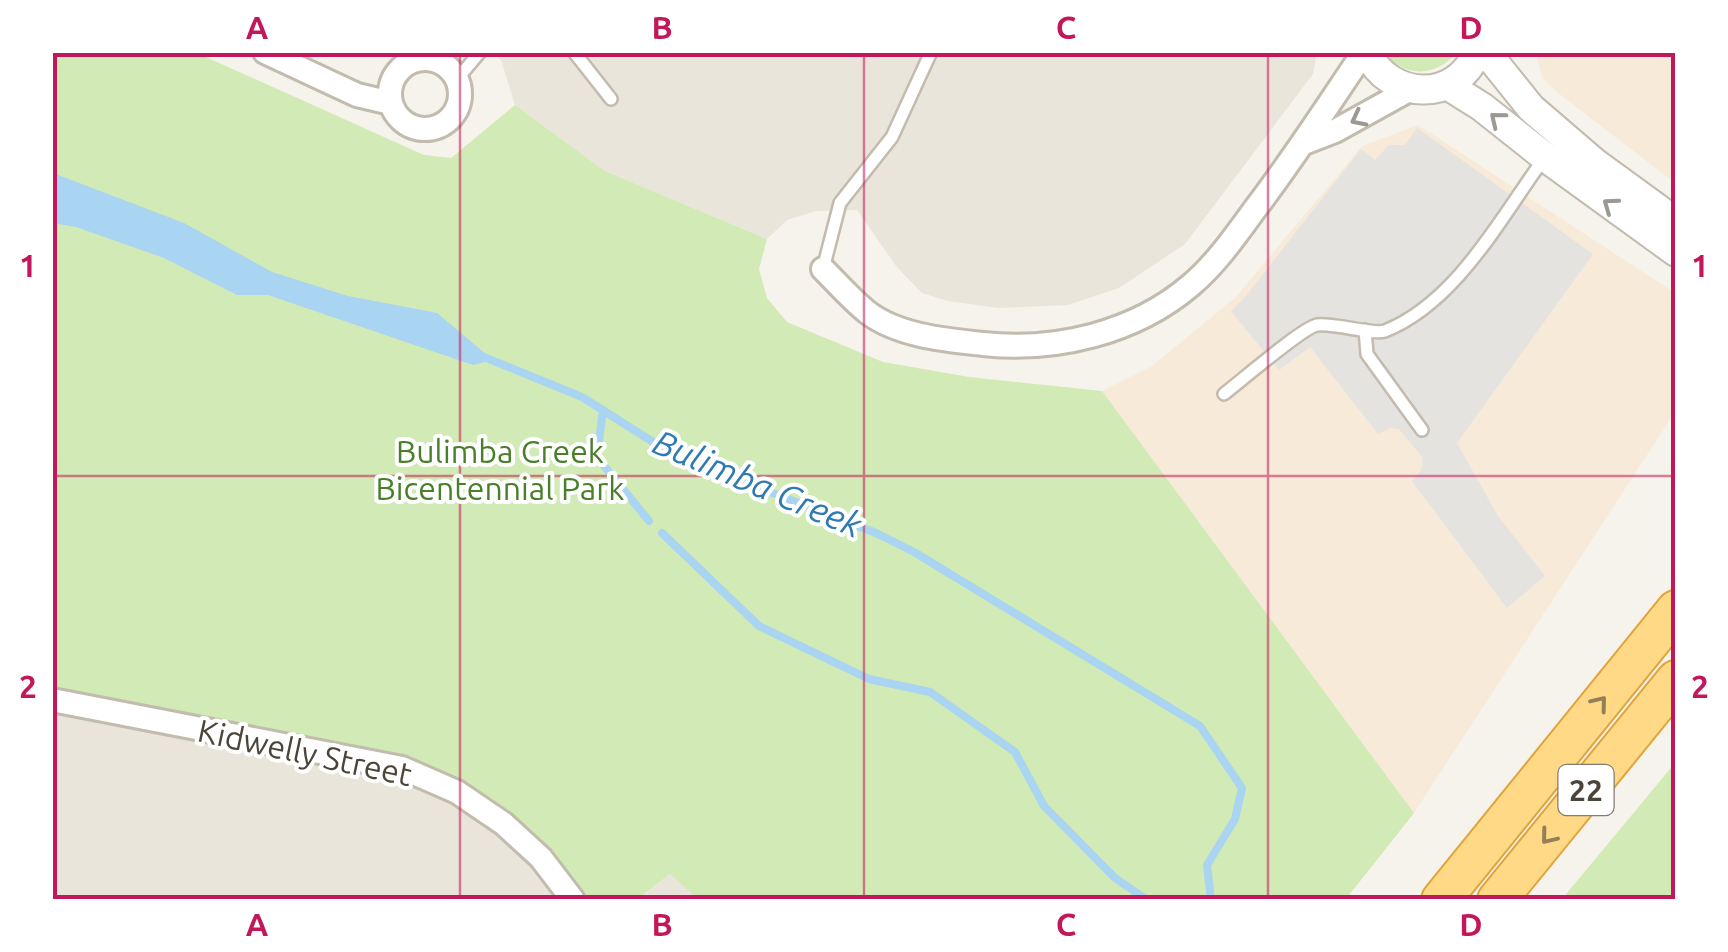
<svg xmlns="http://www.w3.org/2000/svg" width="1728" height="952" viewBox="0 0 1728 952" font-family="Ubuntu,sans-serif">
<rect width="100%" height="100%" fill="#f6f3ec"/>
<path fill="#eae5da" d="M1317,52L1313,74L1185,244L1119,288L1068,305L998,308L948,301L922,293L896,266L857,210L816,211L787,220L767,239L605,171L515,105L501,60L492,53Z
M52,700L457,792L573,899H53Z
M670,874L699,899L638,900Z"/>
<path fill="#f7ead8" d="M1536,53H1675V183L1553,89L1542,77Z
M1418,125L1675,293V412L1414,813L1102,391L1152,366L1236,297L1362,146Z"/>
<path fill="#d2eab5" d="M52,53H197L424,155L451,158L515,105L605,171L767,239L759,269L767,298L787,322L883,362L969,377L1102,391L1414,813L1346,899L699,900L670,874L638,899H573L457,792L53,700Z
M1384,53H1456C1436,77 1405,78 1384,53Z
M1675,763V899H1562Z"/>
<path fill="#e5e3e0" d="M1417,128L1593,254L1457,443L1498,516L1545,576L1507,608L1412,481L1421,471L1423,458L1399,429L1390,428L1378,434L1310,347L1279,370L1231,311L1245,297L1361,149L1375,160L1389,145H1405Z"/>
<path fill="#a9d4f2" d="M53,173L184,223L272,272L348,296L437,313L493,360L473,365L268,295H237L164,258L76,227L53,223Z"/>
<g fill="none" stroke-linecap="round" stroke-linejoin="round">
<path stroke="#a9d4f2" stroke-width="8" d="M484,357L582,397L672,454L876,533L914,552L1200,726L1242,788L1235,819L1207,865L1211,900
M603,410L597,457L649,521
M662,533L759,626L869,679L930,692L1015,752L1044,806L1115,878L1147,900"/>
<defs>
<path id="service" d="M574,52L611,99
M458,78L480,52
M823,269L840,203L892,137L931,52
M1365,330L1367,354L1422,430
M1224,394C1241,381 1302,328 1317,325C1336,323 1373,335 1385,331C1457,302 1501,217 1545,157"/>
<path id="minor" d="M265,52L357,95L391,103
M390 94a35 35 0 1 1 70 0a35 35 0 1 1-70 0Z
M1304,143L1335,131L1409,90
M823,269C837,283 851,299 867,312C898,336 946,340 983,344C1055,352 1135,333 1191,285C1216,264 1236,235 1255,209C1294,158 1328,105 1364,52
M52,700L402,768L457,792L504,824L541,858L573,900"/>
<path id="tertiary" d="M1367,52C1389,100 1456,104 1477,52
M1486,52L1531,108L1595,163L1676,222
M1447,85L1482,107L1545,157L1676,252"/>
<path id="trunk" d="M1441,900L1676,610
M1497,900L1676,680"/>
</defs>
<use href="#service" stroke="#c2bbae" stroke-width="16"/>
<use href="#minor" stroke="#c2bbae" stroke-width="28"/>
<use href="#tertiary" stroke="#c2bbae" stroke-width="32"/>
<use href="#trunk" stroke="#e0a43c" stroke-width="42"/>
<use href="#service" stroke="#fff" stroke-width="11"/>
<use href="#minor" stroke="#fff" stroke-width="22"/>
<use href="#tertiary" stroke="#fff" stroke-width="28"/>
<use href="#trunk" stroke="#ffd985" stroke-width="38"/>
</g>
<defs><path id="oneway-chevron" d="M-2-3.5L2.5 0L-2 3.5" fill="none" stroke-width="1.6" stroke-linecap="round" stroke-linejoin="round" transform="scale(2.5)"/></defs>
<g stroke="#9c9892">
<use href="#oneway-chevron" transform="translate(1358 119) rotate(153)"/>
<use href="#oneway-chevron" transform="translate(1497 119) rotate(-141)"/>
<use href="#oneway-chevron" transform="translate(1610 205) rotate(-144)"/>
</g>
<g stroke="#938057">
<use href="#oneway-chevron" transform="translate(1600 703) rotate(-51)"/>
<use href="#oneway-chevron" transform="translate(1548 837) rotate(129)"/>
</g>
<path fill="none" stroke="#c2185b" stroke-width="2.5" stroke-opacity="0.55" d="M460,52V900M864,52V900M1268,52V900M52,476H1676"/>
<g text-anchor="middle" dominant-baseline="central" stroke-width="8" stroke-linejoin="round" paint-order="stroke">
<rect fill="#fff" stroke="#817c74" stroke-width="2.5" x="1558.5" y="765" width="55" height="50" rx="8"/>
<g font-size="30" font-weight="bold" fill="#4b4439">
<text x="1586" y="790">22</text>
</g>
<g font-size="32" fill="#4a7f2a" stroke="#fff">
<text x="500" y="451">Bulimba Creek<tspan x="500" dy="37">Bicentennial Park</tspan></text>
</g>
<g font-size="32" fill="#4b4439" stroke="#fff">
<text transform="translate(305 752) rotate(12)">Kidwelly Street</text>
</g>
<g font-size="35" font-style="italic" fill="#2e7ab2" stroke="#fff">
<text transform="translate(758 483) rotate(23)">Bulimba Creek</text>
</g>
</g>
<rect width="1728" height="952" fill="none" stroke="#ffffff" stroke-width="110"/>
<rect x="55" y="55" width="1618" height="842" fill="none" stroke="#c2185b" stroke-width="4"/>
<g font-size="32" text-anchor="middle" font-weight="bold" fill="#c2185b">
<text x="257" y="39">A</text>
<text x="662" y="39">B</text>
<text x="1066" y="39">C</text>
<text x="1471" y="39">D</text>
<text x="28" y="277">1</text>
<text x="1700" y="277">1</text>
<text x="28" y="698">2</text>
<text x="1700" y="698">2</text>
<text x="257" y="936">A</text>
<text x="662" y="936">B</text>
<text x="1066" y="936">C</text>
<text x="1471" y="936">D</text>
</g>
</svg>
